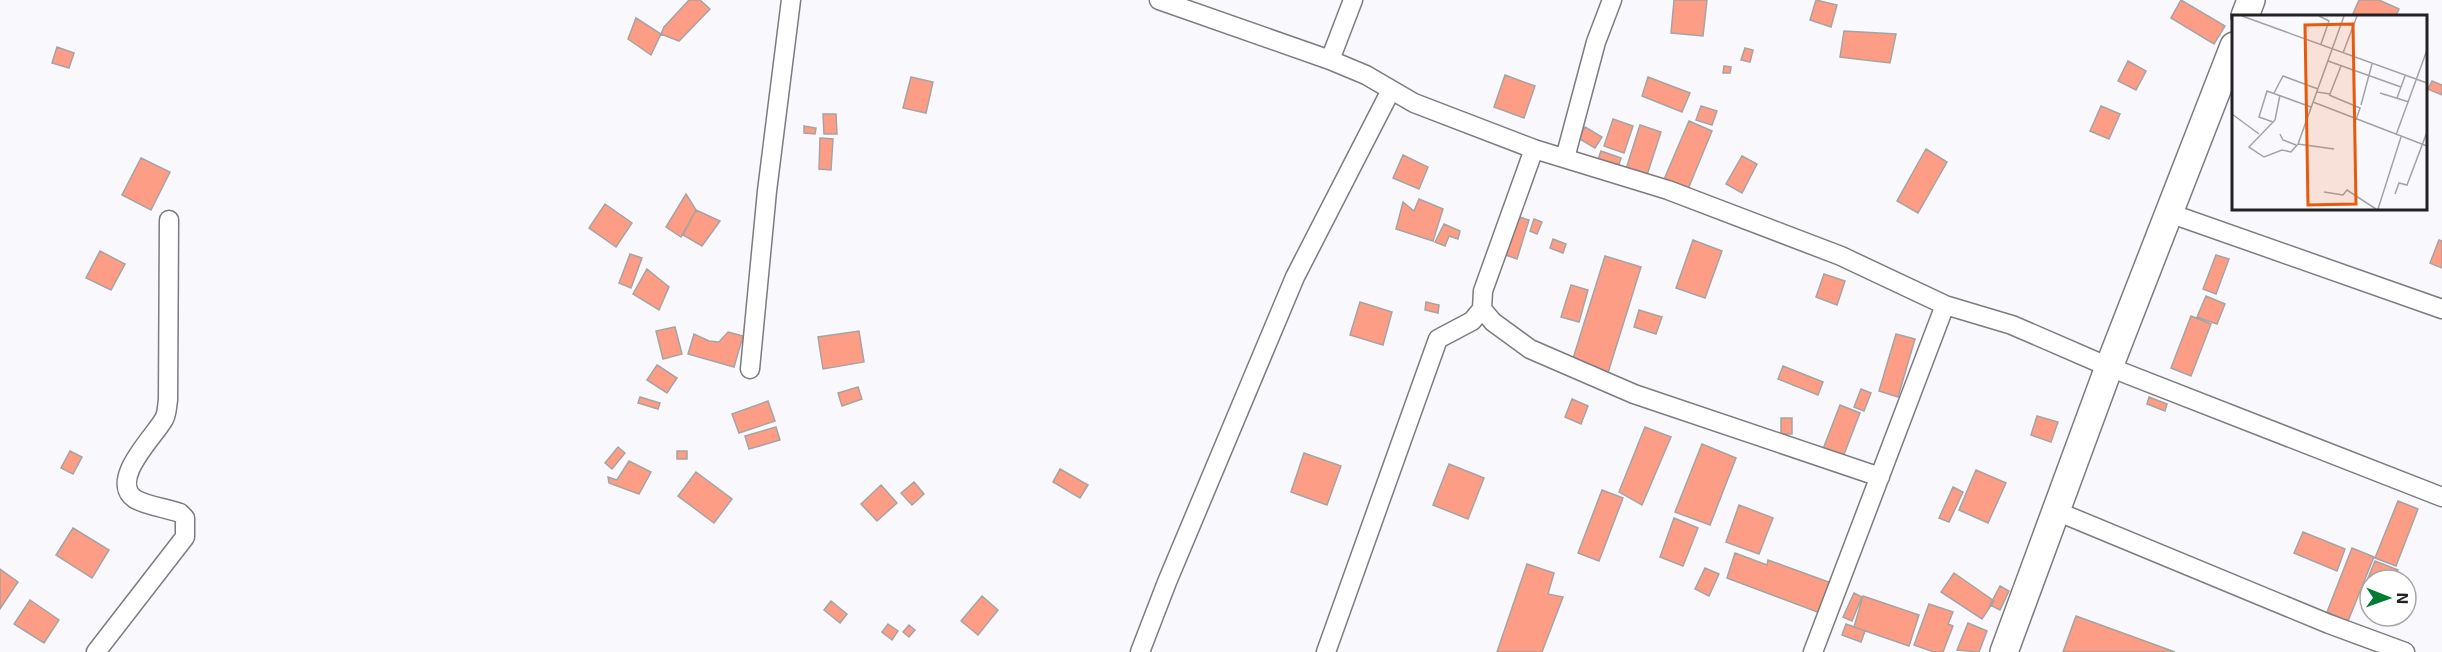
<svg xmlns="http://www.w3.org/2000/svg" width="2442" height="652" viewBox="0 0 2442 652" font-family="'Exo 2',sans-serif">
<rect width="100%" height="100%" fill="#f9f9fd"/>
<path fill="#fe9d86" stroke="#a7a3a2" stroke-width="1.5" d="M689,0H700L710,9L679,41L661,34L664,27Z
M1674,0H1707L1703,36L1671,33Z
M1816,0L1837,5L1831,27L1810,20Z
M2181,0L2225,26L2214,44L2171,18Z
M2359,0H2379L2399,9L2396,16H2352Z
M636,18L661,34L651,55L628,39Z
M1844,31L1896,34L1890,63L1840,57Z
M57,47L74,53L69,68L52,63Z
M1745,48L1753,50L1750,62L1741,60Z
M2128,61L2146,71L2136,90L2118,81Z
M1724,66L1731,67L1730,73H1723Z
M1505,75L1535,86L1524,118L1494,107Z
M911,77L933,82L926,113L903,108Z
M1648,77L1690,93L1682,112L1642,96Z
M2432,81L2442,85V95L2428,89Z
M1701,106L1717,111L1712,125L1696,120Z
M2101,106L2120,114L2109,139L2090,131Z
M823,114H836L837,134H824Z
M1613,119L1633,126L1624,153L1604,146Z
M1689,121L1712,131L1686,194L1662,184Z
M1640,125L1661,132L1647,175L1626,169Z
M804,126L816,128L815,134L804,133Z
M1585,127L1602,137L1595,148L1578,138Z
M820,138L833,139L831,170L819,169Z
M1926,149L1947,162L1918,213L1897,201Z
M1601,151L1621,158L1616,173L1596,165Z
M1403,155L1428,167L1419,189L1393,178Z
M1742,156L1757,164L1742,193L1726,184Z
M141,158L170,172L151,210L122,195Z
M686,194L696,210L681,237L666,227Z
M1419,199L1443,209L1433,241L1396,229L1403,202L1414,211Z
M605,204L632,223L616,247L589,228Z
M696,210L720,221L702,246L683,235Z
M1512,215L1529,220L1517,259L1500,253Z
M1534,219L1542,222L1537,234L1530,231Z
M1444,224L1460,231L1458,239L1449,236L1445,246L1435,242Z
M1553,239L1566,244L1563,253L1550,248Z
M1693,240L1722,251L1705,298L1676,288Z
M2439,240L2442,241V268L2430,263Z
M100,251L125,264L111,290L86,278Z
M630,254L642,258L631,288L619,283Z
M2216,255L2229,259L2216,294L2203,289Z
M1605,256L1641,267L1607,376L1571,365Z
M647,269L669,287L659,310L633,294Z
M1824,274L1845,281L1837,305L1816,297Z
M1571,285L1588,290L1579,322L1561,317Z
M2206,296L2225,304L2217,324L2197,317Z
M1360,302L1392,312L1383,345L1350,335Z
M1426,302L1439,305L1438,313L1425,310Z
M1639,310L1662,317L1656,334L1634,327Z
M2191,316L2211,324L2191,376L2171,368Z
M675,327L682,354L663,359L656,331Z
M859,331L864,362L823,369L818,337Z
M728,332L743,336L734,367L688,354L694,334L709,341L719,342Z
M1896,334L1915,339L1898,397L1879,391Z
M657,365L677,378L667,393L647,380Z
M1783,366L1823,382L1818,395L1778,379Z
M858,387L862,399L842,406L838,393Z
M1861,389L1871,393L1864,411L1854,407Z
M640,397L660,403L658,409L638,403Z
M2149,397L2167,404L2165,411L2147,404Z
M1572,399L1588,406L1581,424L1565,417Z
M768,401L775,421L739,433L732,414Z
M1840,405L1860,413L1843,457L1823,449Z
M2037,416L2058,422L2051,442L2031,435Z
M1781,418H1792V434H1781Z
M776,427L780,440L749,449L745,436Z
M1645,427L1671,437L1642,505L1619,492Z
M1702,444L1736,458L1710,525L1675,512Z
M618,447L625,453L612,469L605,463Z
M70,451L82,457L73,474L61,468Z
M677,451H687V459H677Z
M1304,453L1341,466L1327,505L1291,492Z
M629,461L651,472L639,494L609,483L608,477L617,480Z
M1449,464L1484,478L1468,519L1433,505Z
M1060,469L1088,485L1080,498L1053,482Z
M1976,470L2006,483L1988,523L1959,510Z
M696,472L732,499L714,523L678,496Z
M914,482L924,494L912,505L901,493Z
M881,485L897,503L877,521L861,504Z
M1953,487L1963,492L1949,522L1939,518Z
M1602,490L1623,498L1599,561L1578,553Z
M2398,501L2418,509L2396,566L2375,558Z
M1739,505L1773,518L1759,554L1726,542Z
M1674,518L1698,528L1683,566L1660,557Z
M73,528L109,550L92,578L56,555Z
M2303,532L2345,549L2337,571L2294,553Z
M2352,548L2374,557L2348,621L2327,612Z
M1735,553L1767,565L1768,560L1834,584L1823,614L1727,578Z
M2375,561L2398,570L2394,580H2370V591L2364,588Z
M1527,564L1554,573L1548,594L1563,597L1542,652H1497Z
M1705,568L1719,574L1709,596L1695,589Z
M0,569L18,582L0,609Z
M1954,573L1994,601L1982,619L1941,592Z
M2000,586L2009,591L2000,610L1990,605Z
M1854,593L1862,597L1852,621L1843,617Z
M982,596L998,610L978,635L961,621Z
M1863,596L1919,615L1909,646L1854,627Z
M30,600L59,620L44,643L14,624Z
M831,601L847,614L840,623L824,610Z
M1929,604L1953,612L1948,624L1953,626L1943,652H1934L1914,645Z
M2076,616L2175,652H2063Z
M1968,623L1987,631L1979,652L1957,650Z
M888,624L898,631L892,640L882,632Z
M1846,624L1865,631L1861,642L1842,635Z
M909,625L915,630L909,637L903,632Z"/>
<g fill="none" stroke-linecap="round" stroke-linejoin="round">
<defs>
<path id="street" d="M1159,0L1330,60L1366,75L1414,103L1534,149L1668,190L1841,256L1945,305L2012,325L2109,367L2442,497
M1330,60L1353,0
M1534,149L1483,291L1482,309L1493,322L1530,349L1634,394L1880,477
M1565,158L1596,42L1612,0
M2169,213L2442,309
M750,369L767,191L791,0
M2056,511L2329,624L2405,652
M96,652L185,537V518L180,513C167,508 147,506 135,499C108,480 155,436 164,419C167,414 167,406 168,400L169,220
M1140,652L1167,582L1295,277L1391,90
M1326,652L1438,339L1472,321L1482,309
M1813,652L1945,305"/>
<path id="secondary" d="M2245,16L2251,0
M2004,652L2109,367L2234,46"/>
</defs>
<use href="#street" stroke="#7c7b7f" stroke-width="21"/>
<use href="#secondary" stroke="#7c7b7f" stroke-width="30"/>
<use href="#street" stroke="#fff" stroke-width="18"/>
<use href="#secondary" stroke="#fff" stroke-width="27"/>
</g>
<g transform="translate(2232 15)">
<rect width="195" height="195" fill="#f9f9fd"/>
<path fill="none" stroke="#a3a3a6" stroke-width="1.5" d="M10,1L195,68M87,1L97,6L89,29M111,38L125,1M96,46L169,72M85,77L98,79L109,51M42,78L51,61L86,74M148,78L177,87M48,80L43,105L17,132L32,142L50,135L59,137L66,129L112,1M97,80L128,93L124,105M165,83L173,61M81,87L195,131M129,90L140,49M0,99L27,119M41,107L27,102L35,76L79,92M48,119L51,125L64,130M164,120L195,35M66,129L102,134M92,177L111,180L115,175L144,194M163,179L167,168L175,170L195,117M146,194L169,122"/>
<path fill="#e8590c" fill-opacity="0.15" stroke="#e8590c" stroke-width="3" d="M121,9L124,189L76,190L73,10Z"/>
<rect width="195" height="195" fill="none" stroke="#222224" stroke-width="3"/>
</g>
<g transform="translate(2388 598) rotate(91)"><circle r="28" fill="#ffffff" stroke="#a7a7a7" stroke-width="1.5"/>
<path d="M0-4.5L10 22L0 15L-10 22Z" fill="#007c33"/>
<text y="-9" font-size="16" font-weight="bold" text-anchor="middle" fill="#222224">N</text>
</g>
</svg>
